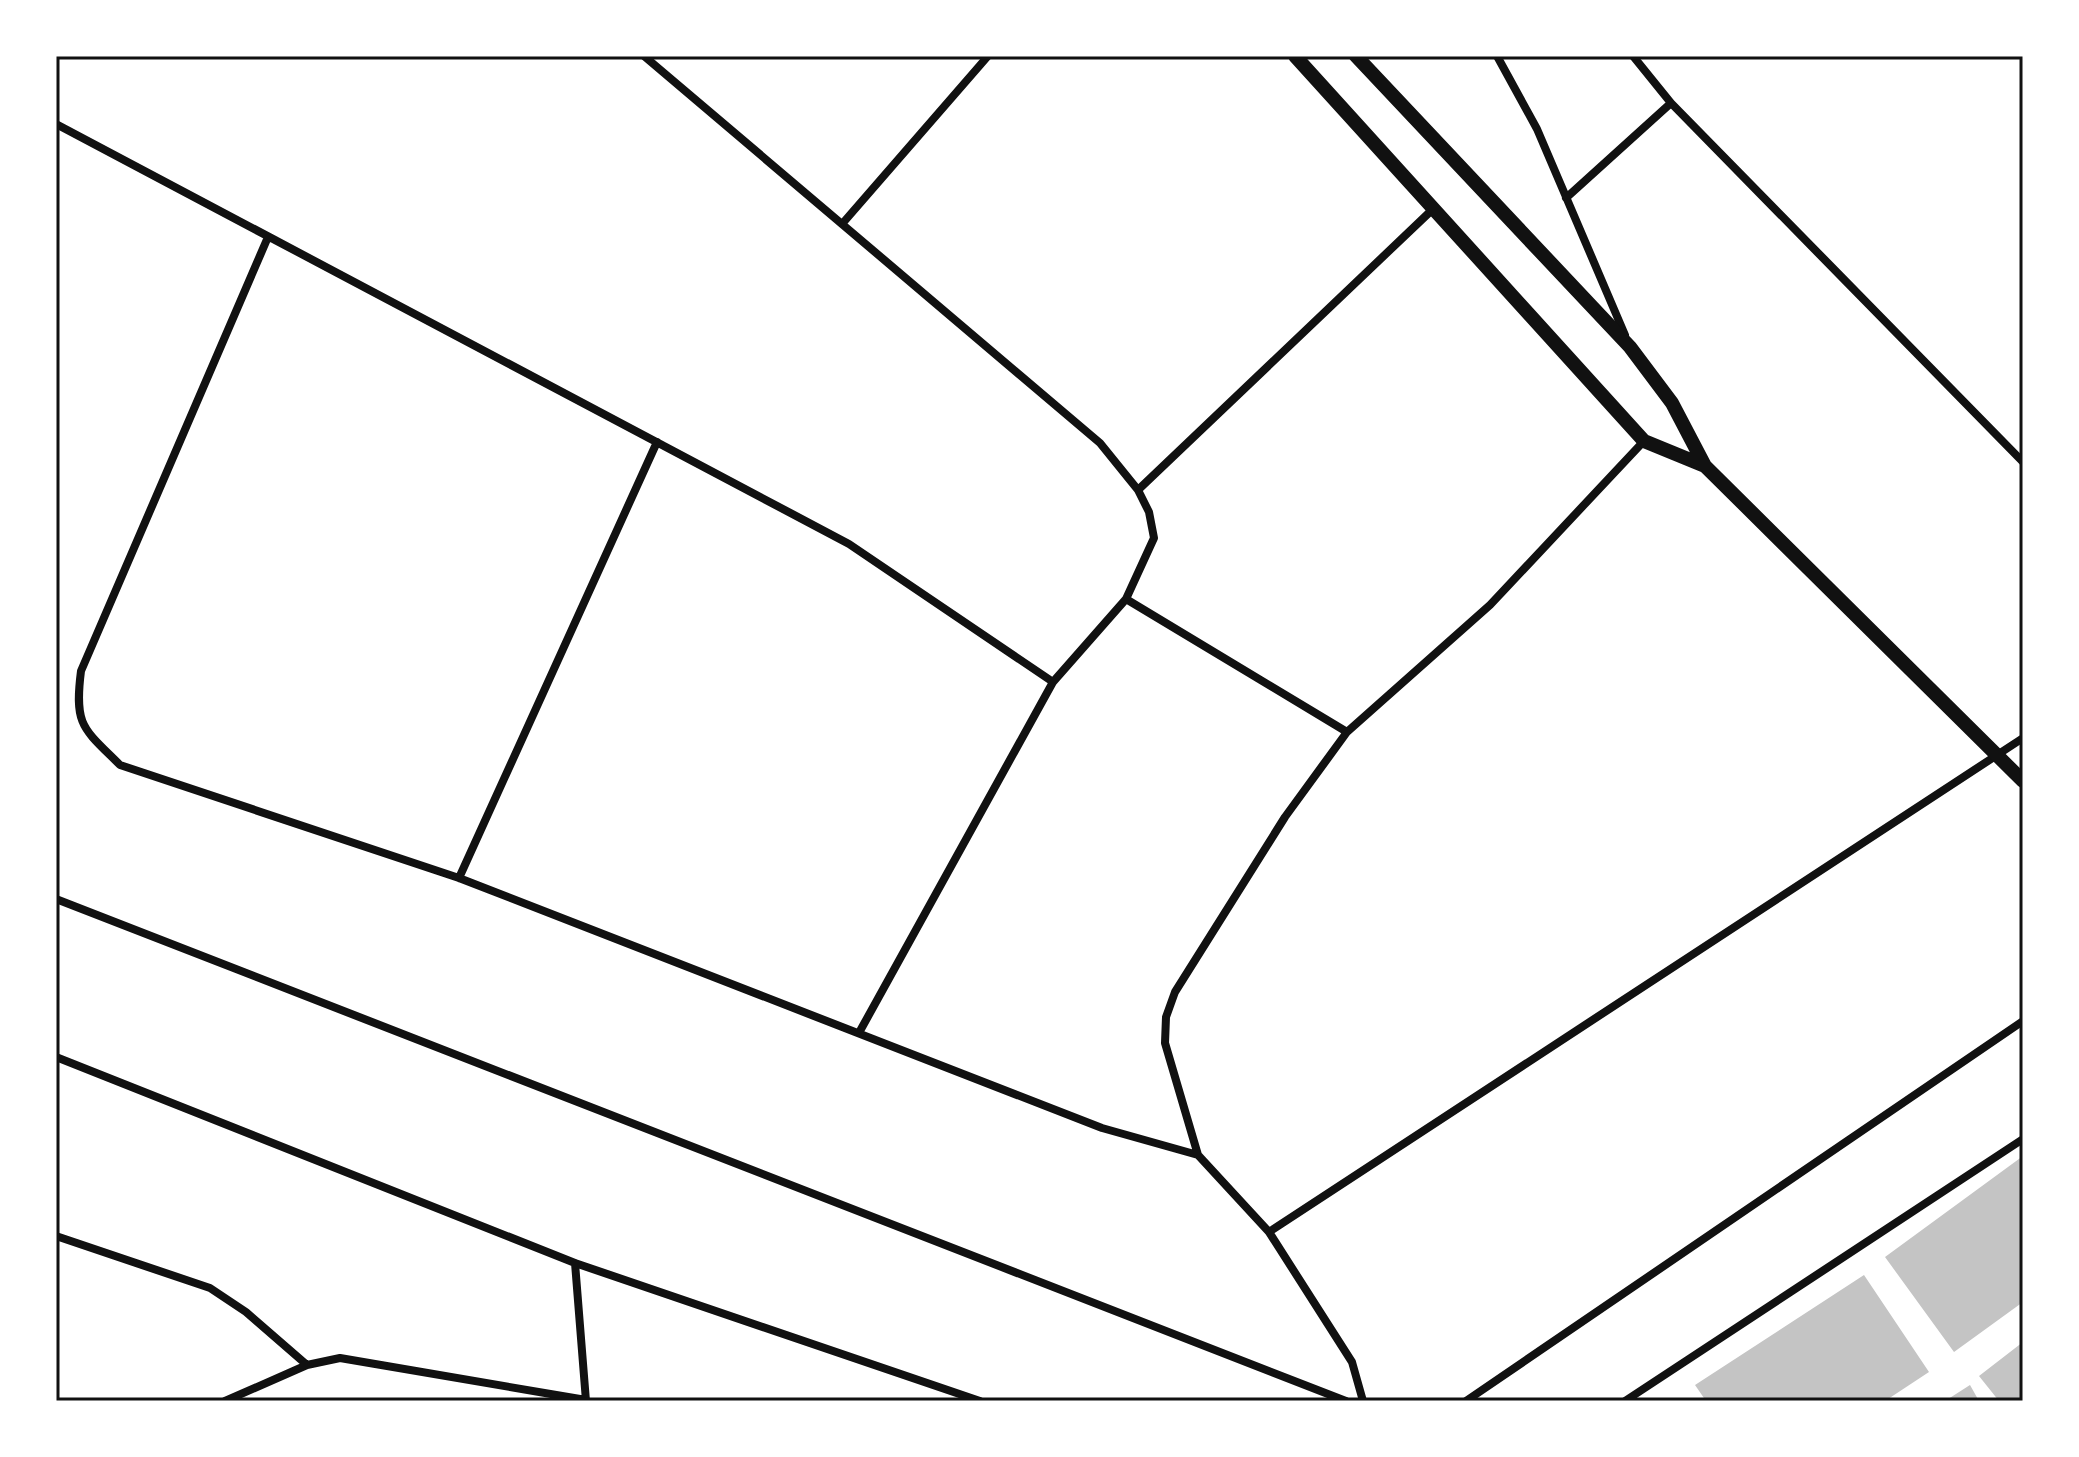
<svg xmlns="http://www.w3.org/2000/svg" width="2079" height="1457" viewBox="0 0 2079 1457" font-family="'PT Sans',sans-serif">
<rect width="100%" height="100%" fill="#fff"/>
<path fill="#c4c4c4" d="M2023,1156V1302L1954,1352L1885,1257Z
M1864,1275L1929,1372L1885,1401H1706L1695,1385Z
M2023,1342V1401H1999L1979,1376Z
M1970,1385L1979,1401H1945Z"/>
<g fill="none" stroke-linecap="round" stroke-linejoin="round">
<path stroke="#111" stroke-width="8" d="M644,56L1100,443L1138,490L1149,512L1154,538L1126,599L1053,682L860,1031
M1497,56L1537,129L1625,335
M1633,56L1671,103L2023,462
M56,124L849,544L1053,682
M1566,198L1671,103
M842,224L988,56
M268,237L81,671C74,726 83,728 120,765L459,878L1102,1128L1198,1155
M1138,490L1433,209
M1126,599L1347,732
M459,878L657,442
M56,899L1346,1401
M56,1057L575,1263L980,1401
M1269,1232L2023,738
M56,1236L210,1288L246,1312L307,1365
M575,1263L586,1401
M225,1401L307,1365L340,1358L586,1400
M1363,1401L1352,1362L1269,1232L1198,1155L1165,1043L1166,1017L1175,992L1285,817L1347,732L1490,605L1644,441
M1466,1401L2023,1021
M1625,1401L2023,1139"/>
<path stroke="#111" stroke-width="14" d="M1295,56L1644,441L1705,466
M1356,56L1630,347L1672,403L1705,466L2023,781"/>
</g>
<rect width="2079" height="1457" fill="none" stroke="#ffffff" stroke-width="116"/>
<rect x="58" y="58" width="1963" height="1341" fill="none" stroke="#111" stroke-width="3"/>
</svg>
